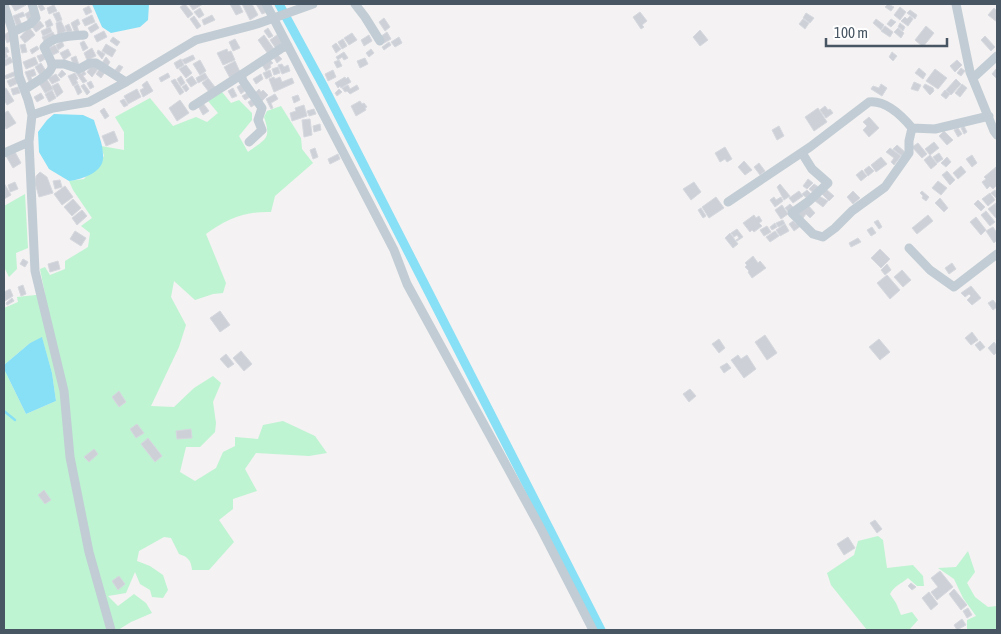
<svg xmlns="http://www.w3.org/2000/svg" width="1001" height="634" viewBox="0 0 1001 634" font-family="'Asap Condensed',sans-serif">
<rect width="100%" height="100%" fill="#f4f2f2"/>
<path fill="#bef4d2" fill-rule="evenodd" d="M222,92L231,103L239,100L252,113V120L239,136L248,152C265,139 272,140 264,117L267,111L281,106L301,138L302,149L313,163L275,196L271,212C246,211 226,219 206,234L226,283L223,293L213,294L195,300L174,281L171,297L186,325L179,347L151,406L174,407L194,388L213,376L221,383L213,402L216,423L215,432L200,447H186L180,472L195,481L216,468L223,452L235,446V437L258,439L263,425L283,421L315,436L327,453L309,456L256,453L245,469L257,491L233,499V509L219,520L234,542L209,570H192C191,560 188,557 179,554L171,538L164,537L139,551L137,561L150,566L163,575L168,590L163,598L152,597L150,590L140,584L135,572L126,593L108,596L118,606L134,594L146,603L152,613L131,622L118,630H4V369L26,414L56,401L52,373L42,338L30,343L4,365V308L18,302L17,297L45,294L40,269L45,267L50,275L65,269V261L88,247L90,233L81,226L92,218L73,190L69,181L84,179L104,156L101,146L124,150V132L115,117L150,98L173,126L196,117L207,122L218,113L208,101ZM119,392L126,402L119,407L112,397ZM148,438L162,456L155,462L141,444Z
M25,194L28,248L16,253L17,269L9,277L4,267V206Z
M878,536L883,540L887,568L913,565L923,576L924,586H917L908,578C901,584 894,586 890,594L896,603L901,615L912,612L918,620L909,630H867L831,585L827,573L854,555L858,541Z
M968,551L975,572L967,583L975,597L988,607L997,606V630H967V620L976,616L963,598L954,579L938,568L956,567Z"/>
<path fill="#87e0f5" d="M92,4H149L148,20L140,27L111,33L102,27Z
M54,114L83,115L94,120C97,131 103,143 103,155C105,172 83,179 69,181L49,169L39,152L38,132L47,120Z
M42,337L52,373L56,401L26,414L4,369V365L30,343Z"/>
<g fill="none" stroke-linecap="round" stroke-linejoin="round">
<path stroke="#87e0f5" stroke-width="2.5" d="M4,411L15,420"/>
<path stroke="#87e0f5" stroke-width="9" d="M279,4L324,87L601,630"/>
</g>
<path fill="#cdd1d7" stroke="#d5d8de" d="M11,4H26V5L15,11Z
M42,4L45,9L41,11L38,6Z
M185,4L193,14L188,18L180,7Z
M189,4H203L193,10Z
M230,4H239L243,12L236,15Z
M242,4H252L258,15L250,20Z
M256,4H263L267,12L262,14Z
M888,4L894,7L891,11L885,7Z
M54,5L57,11L49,14L47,8Z
M89,6L92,12L86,15L83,9Z
M900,7L906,12L900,20L894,15Z
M200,8L204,15L199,18L194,12Z
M994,8L997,11V22L988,15Z
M910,10L917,15L915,19L907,13Z
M30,11L33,19L29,22L25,14Z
M23,12L25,16L19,18L22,25L17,27L13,16Z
M59,12L62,20L57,22L53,14Z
M640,12L647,21L642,25L644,27L641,29L633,17Z
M806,13L814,18L810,23L803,18Z
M92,15L95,22L85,26L82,20Z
M212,15L215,20L204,25L202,20Z
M194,16L201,26L197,29L190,19Z
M910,16L913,19L908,26L901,21L905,17L907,19Z
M384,18L390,27L385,31L379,22Z
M50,19L53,25L47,28L45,22Z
M78,19L80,24L77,26L79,32L75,33L71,23Z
M803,19L809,23L805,29L799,24Z
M876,19L884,25L881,30L873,23Z
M891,19L896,22L891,27L887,24Z
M40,21L44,26L36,32L32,27Z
M61,21L66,31L58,35L56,23Z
M96,23L99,28L91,33L88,28Z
M900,23L905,27L903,31L898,27Z
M69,24L72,31L67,32L65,26Z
M885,26L893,32L890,37L881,31Z
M926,26L934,33L923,47L915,40Z
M29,27L35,35L25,43L20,37Z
M50,27L52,32L43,36L41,31Z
M268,28L273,36L269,38L264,31Z
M898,28L904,33L901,38L894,32Z
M700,30L708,40L700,46L693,37Z
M10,31L14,39L7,43L4,35Z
M104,31L107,37L97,42L94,36Z
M53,32L56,38L45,43L42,37Z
M387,32L391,39L384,43L380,37Z
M352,33L357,40L349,45L344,38Z
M264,35L274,49L268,54L258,40Z
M277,35L284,45L277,50L270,40Z
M369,35L372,41L364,46L361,40Z
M985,36L995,47L991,51L981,40Z
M113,37L120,42L117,46L110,41Z
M399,37L402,43L395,47L391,42Z
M235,39L240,48L233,51L229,42Z
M343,39L347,46L342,49L338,42Z
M62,41L64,46L58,50L56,45Z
M84,41L88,48L83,51L80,43Z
M389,42L391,45L384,50L382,47Z
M336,43L341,49L336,53L332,46Z
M25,44L27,52L22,53L20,45Z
M106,44L116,50L112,57L102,51Z
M55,45L59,52L53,55L49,48Z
M37,46L39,49L32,54L30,50Z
M7,47L9,52L6,53L8,57L4,59V48Z
M92,48L96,56L87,60L84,53Z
M68,49L71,55L64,60L60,53Z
M227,49L228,52L231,51L235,60L223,65L217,53Z
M371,49L374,53L369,57L366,53Z
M98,50L105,54L102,59L97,53Z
M344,52L348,58L344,60L342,57L338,60L336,57Z
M892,52L897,56L893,61L889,57Z
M43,54L45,59L40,62L37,56Z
M193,55L195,59L185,64L182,60Z
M278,55L282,59L277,63L274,58Z
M76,56L79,65L74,67L71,58Z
M10,57L13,62L5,66L4,60Z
M35,57L38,64L26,69L23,62Z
M106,57L110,62L107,67L102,63Z
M365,58L368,64L360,68L357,61Z
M181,59L184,65L177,69L174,63Z
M200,60L206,71L200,75L193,64Z
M270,60L273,63L270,65L271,67L266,71L262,65Z
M339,60L342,66L337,68L334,62Z
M957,60L962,65L955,72L950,66Z
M235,61L240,72L230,78L224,67Z
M41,63L46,71L40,75L35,67Z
M282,64L284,67L288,65L290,71L282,74L278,65Z
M92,65L98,69L92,77L87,72Z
M119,65L123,67L119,73L115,70Z
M186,65L192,73L186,78L179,69Z
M101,67L106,71L101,78L96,74Z
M278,67L280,73L274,75L272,69Z
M919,68L926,74L923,79L915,73Z
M961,68L965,71L961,76L957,73Z
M34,69L36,75L31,77L32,80L29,82L25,72Z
M935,69L947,78L938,89L926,81Z
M996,69L997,71V79L992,74Z
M62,70L66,74L61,78L58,75Z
M270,70L272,76L266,79L263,73Z
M333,70L336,77L328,81L325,74Z
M16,71L17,75L6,79L4,76Z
M79,71L81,74L84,71L86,74L83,76L87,81L83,83L76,73Z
M75,73L78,79L76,80L78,83L73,86L68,76Z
M168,73L170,77L161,82L159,78Z
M205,73L208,78L198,83L196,78Z
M56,74L60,80L52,84L48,78Z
M261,74L263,79L256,84L253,79Z
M181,76L185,83L181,86L177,79Z
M192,76L197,83L191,87L186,80Z
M16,77L18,83L10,87L7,81Z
M274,77L275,79L280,77L282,82L292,78L294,83L274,92L269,79Z
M345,77L346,79L348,77L351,82L341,88L340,86L338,88L335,83Z
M46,78L53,89L45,93L39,83Z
M208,78L215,87L209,92L202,83Z
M175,79L184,92L180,95L171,81Z
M956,79L961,84L951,95L946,90Z
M91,81L94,87L90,89L87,83Z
M147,81L153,91L143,97L140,90L144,88L142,85Z
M914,82L921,85L918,91L911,89Z
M58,83L63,92L57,97L52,86Z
M78,84L82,92L78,95L74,86Z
M84,84L90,92L87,95L81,86Z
M186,84L189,89L186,92L182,87Z
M242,84L246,90L241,94L237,87Z
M881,84L887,88L882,96L871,89L873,86L879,88Z
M925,84L933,88L934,91L930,95L923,87Z
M962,84L967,88L960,97L955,93Z
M348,85L350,89L357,85L359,89L350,94L347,91L345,92L342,88Z
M18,87L20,93L13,95L11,89Z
M6,88L14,101L7,105L4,100V89Z
M233,88L237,96L232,98L228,91Z
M137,89L141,97L128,104L124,96Z
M259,89L261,92L263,90L268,95L261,102L254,94Z
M339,89L342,92L337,96L335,93Z
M52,90L56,98L49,102L45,94Z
M945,90L950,94L946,99L941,95Z
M41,93L44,98L37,102L34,97Z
M247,93L250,97L245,100L242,96Z
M275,94L278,99L271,103L273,108L271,109L266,99Z
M298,95L300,100L294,103L292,97Z
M124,99L128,105L124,107L120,101Z
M253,99L256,104L251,107L248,102Z
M180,100L189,113L177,121L169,108Z
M360,101L362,104L364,103L367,107L365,108L366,110L356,116L351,106Z
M203,103L209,111L203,115L198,106Z
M304,105L307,116L292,121L290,113L296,111L295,108Z
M825,106L828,110L830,109L833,113L826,118L820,110Z
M104,108L109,116L105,119L100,111Z
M818,108L827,122L814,131L805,117Z
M314,109L316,114L309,116L307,111Z
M8,111L16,123L6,129L4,125V113Z
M869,117L879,128L869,137L863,130L867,126L863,122Z
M310,119L312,135L304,137L302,120Z
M320,124L321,130L314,132L313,126Z
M779,126L784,136L777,140L772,130Z
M964,126L967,132L964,134L961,128Z
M958,128L962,134L958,137L954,130Z
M114,131L118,141L106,146L102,136Z
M944,131L953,140L947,145L939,136Z
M934,142L939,148L930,155L925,149Z
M918,143L927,154L922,158L912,147Z
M897,145L905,152L902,156L893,149Z
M725,147L732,159L727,162L725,159L720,162L715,153Z
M315,148L318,157L313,159L310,150Z
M890,148L901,156L894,165L891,162L894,158L886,152Z
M15,152L21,163L13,168L6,156Z
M939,153L943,159L937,163L933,157Z
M338,154L340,159L330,164L328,159Z
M930,155L937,164L931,169L924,160Z
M972,155L977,163L972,167L966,159Z
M881,157L887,164L876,172L871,165Z
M947,157L951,162L946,167L941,163Z
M744,161L752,170L745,175L738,167Z
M759,163L765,171L760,175L754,167Z
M869,166L874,171L868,176L864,170Z
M961,166L966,172L958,179L953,173Z
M996,167L997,185L993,189L990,186L987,189L982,182L986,179L984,177Z
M862,170L867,176L861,181L856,175Z
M947,171L955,180L950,185L942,175Z
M40,172L47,177L53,193L39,197L35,183L36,176Z
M808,179L813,183L807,189L803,186Z
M60,180L62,187L55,189L53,181Z
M938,181L947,188L941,195L932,188Z
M15,182L18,189L10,192L8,185Z
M694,182L701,192L691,200L683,189Z
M4,183L11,195L4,199Z
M780,184L790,196L784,200L777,187Z
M814,184L820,188L815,194L809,189Z
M65,186L73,197L62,205L54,194Z
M826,189L834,196L829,201L821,193Z
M807,190L813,196L809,200L802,194Z
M995,190L997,193L996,198L991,193Z
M799,191L803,196L793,203L789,198Z
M853,191L860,198L853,204L847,197Z
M922,191L929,197L926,201L922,198L923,196L920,193Z
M990,193L995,200L988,206L982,199Z
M819,196L828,201L823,207L815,201Z
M716,197L724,208L709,218L702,207Z
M774,197L776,200L781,197L783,201L775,207L770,200Z
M940,198L948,208L944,212L935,203Z
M73,199L81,208L72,216L64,207Z
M978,200L985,207L981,211L974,204Z
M996,203L997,217L996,218L988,209Z
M790,204L794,208L789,213L785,208Z
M807,204L815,213L810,218L806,214L803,218L798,213Z
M782,205L788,214L781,219L775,210Z
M701,208L706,216L703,218L698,210Z
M82,210L87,216L77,225L72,218Z
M986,211L995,222L990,226L981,215Z
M754,215L756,218L759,216L762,221L759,223L762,226L754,232L752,230L750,232L743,223Z
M928,215L933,221L917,234L912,228Z
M976,217L986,230L981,235L970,222Z
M783,220L785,224L778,227L776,223Z
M878,220L882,227L879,229L874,222Z
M793,221L796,224L799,221L802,225L794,231L789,224Z
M775,223L777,227L772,230L770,227Z
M785,224L789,231L780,236L776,230Z
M767,226L771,232L764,236L760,230Z
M872,227L876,233L871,236L867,230Z
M993,227L997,233V240L994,243L986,231Z
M737,229L743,237L737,241L736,240L739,238L737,235L734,237L731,233Z
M75,231L86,238L81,246L70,239Z
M775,231L779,236L770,242L766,237Z
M730,233L738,244L733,248L725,238Z
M858,238L861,242L851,247L849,243Z
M880,249L890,259L881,268L871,258Z
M753,256L758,263L760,261L766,268L752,278L748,272L749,271L745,267L747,265L745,263Z
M23,259L28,262L25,267L20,264Z
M58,261L60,269L50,272L48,264Z
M952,263L956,269L949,274L945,268Z
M887,264L891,270L885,275L881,270Z
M902,270L911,280L903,287L894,277Z
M887,275L900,290L890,299L877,283Z
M23,285L26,294L21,296L18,287Z
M971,286L981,298L972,305L967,300L971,296L969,294L965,297L961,293Z
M10,289L13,296L5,301L4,292Z
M12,298L14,301L7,305L6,303Z
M993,300L997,305V307L993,310L988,303Z
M220,311L230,325L220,332L210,318Z
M972,332L978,340L971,345L965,338Z
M765,335L777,353L767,360L755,342Z
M719,339L725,348L719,353L712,344Z
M879,339L890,352L880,360L869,347Z
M980,341L985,347L980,351L975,345Z
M994,342L997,346V352L994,355L988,348Z
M241,351L252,364L244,371L233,358Z
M226,354L234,364L228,368L220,359Z
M738,355L741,359L747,355L756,369L744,378L731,360Z
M727,363L731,368L724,373L720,367Z
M690,389L696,396L689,402L683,394Z
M119,391L126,402L119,407L112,397Z
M137,424L144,433L136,438L130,429Z
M191,429L192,438L177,439L176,431Z
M148,438L162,456L155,462L141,444Z
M94,449L98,454L89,462L84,457Z
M44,490L51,500L45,504L38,495Z
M875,520L882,529L877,533L870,523Z
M848,537L855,548L844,555L837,544Z
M940,571L953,587L937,600L931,592L938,587L931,578Z
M119,576L125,584L118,590L112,581Z
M911,583L916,587L912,590L908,586Z
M954,589L967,605L961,610L949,594Z
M929,592L938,604L931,610L922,598Z
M968,608L972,615L967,618L963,611Z
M962,619L966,625L957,630L954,625Z"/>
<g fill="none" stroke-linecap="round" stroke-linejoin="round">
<path stroke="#c1ccd4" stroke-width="9" d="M266,4L394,250L407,284L540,527L593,630
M355,4L365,17L380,41
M956,4L970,72L994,131L997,135
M4,5L13,32L19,76L28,100L32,115L29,142L4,153
M13,32L30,24L36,18L32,4
M52,64H64L79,69L90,63H96L126,82
M973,78L997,56
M25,89C31,85 52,74 52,66C52,61 46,52 44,47C53,36 71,36 84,35
M193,106L241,75
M32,115L53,108L89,102L126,82L196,40L257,24L313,4
M29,142L35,271L64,391L70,457L89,552L111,630
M249,142L262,130L258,120L262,108L243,81L241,75L282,48L288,46
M802,153L812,169L828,183L809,201L792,213L813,234L823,237L835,228L852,211L885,187L909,153V141L912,128
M728,202L810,147L869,102C886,100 902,116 912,128L935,129L989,116
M909,248L930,270L954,287L997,254"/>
</g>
<rect width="1001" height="634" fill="none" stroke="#475662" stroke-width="10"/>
<path d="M826 38v8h121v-8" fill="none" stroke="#475662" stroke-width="2.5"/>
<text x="834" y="38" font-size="15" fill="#475662" stroke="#ffffff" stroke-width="4" paint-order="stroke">100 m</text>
</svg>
